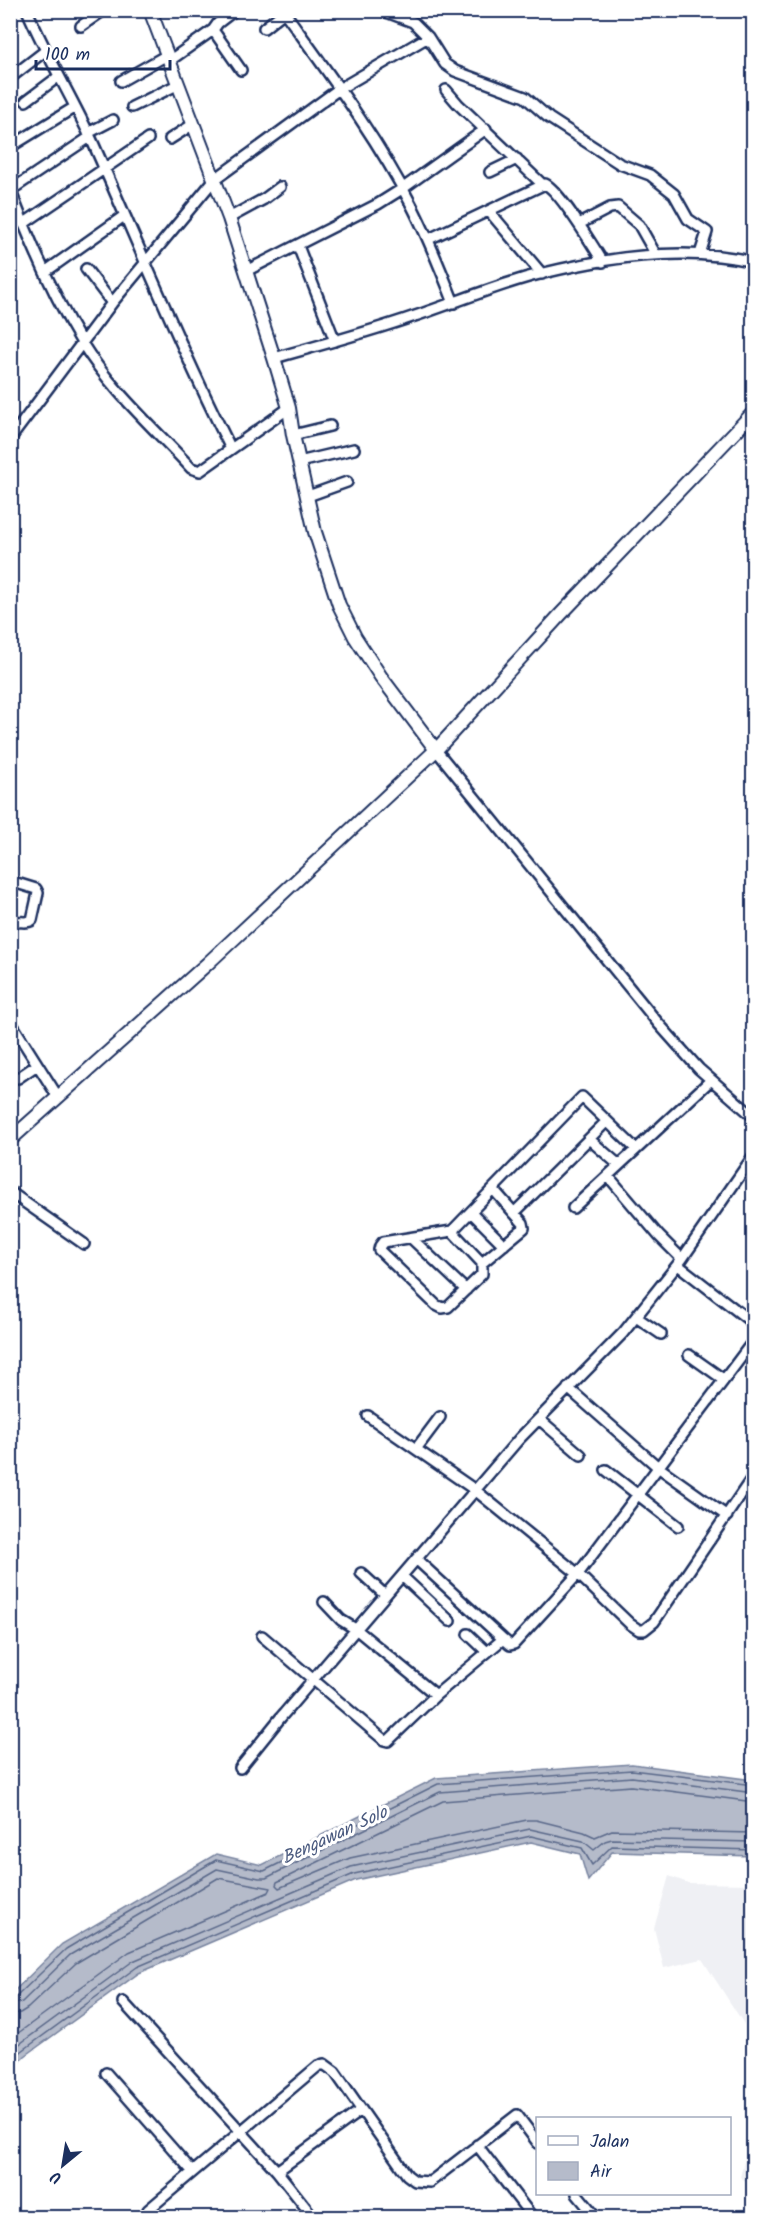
<svg xmlns="http://www.w3.org/2000/svg" width="764" height="2228" viewBox="0 0 764 2228" font-family="Kalam,sans-serif">
<rect width="100%" height="100%" fill="#fff"/>
<filter id="ink" filterUnits="userSpaceOnUse"><feTurbulence type="fractalNoise" baseFrequency=".0167" numOctaves="2"/><feDisplacementMap in="SourceGraphic" scale="12" xChannelSelector="R" yChannelSelector="G"/><feConvolveMatrix kernelMatrix="1 2 1 2 8 2 1 2 1" color-interpolation-filters="sRGB"/></filter>
<g filter="url(#ink)">
<path fill="#eff0f4" d="M669,1876L688,1883L753,1884V2038L702,1959L664,1968L654,1928Z
M753,2126V2186L740,2177Z"/>
<path fill="#b5bbca" stroke="#77839f" stroke-width="1.5" d="M632,1764L753,1780V1856L612,1852L588,1881L580,1854L531,1842L356,1880L139,1973L25,2056L11,2070V1994L62,1944L216,1854L262,1865L436,1778Z"/>
<g fill="none" stroke-linecap="round" stroke-linejoin="round">
<path stroke="#596789" stroke-width="1.5" d="M754,1802L631,1786L443,1801L277,1882L276,1885L279,1888L350,1858L527,1820H536L584,1832L595,1837L612,1830L754,1833
M10,1998L17,1996L66,1949L216,1860L264,1871L438,1784L632,1770L754,1785
M10,2005L22,2002L70,1955L217,1869L259,1878H266L440,1792L632,1777L754,1793
M10,2014L20,2013L28,2008L76,1963L218,1878L271,1888L269,1892L129,1952L10,2039
M10,2051L133,1961L351,1867L530,1829L583,1841L594,1850L605,1841L612,1839L754,1842
M10,2061L22,2051L137,1967L354,1874L531,1836L582,1848L592,1865L612,1846L754,1850"/>
<defs>
<path id="street" d="M27,10C47,57 73,99 94,145C139,246 181,349 231,449
M283,10C329,74 376,136 412,206C428,237 441,270 454,303
M381,10L413,22L428,37L445,64L455,71L525,97L549,118L620,164L650,175L674,194L688,219L707,232L700,254
M81,26L104,10
M264,28L284,12
M213,30L218,23L235,10
M169,61L213,30L241,70
M10,78L45,51
M121,81L167,55
M446,90L458,104L542,184
M26,101L58,77
M132,107L177,85
M88,133L113,120
M170,139L192,125
M10,147L75,107
M490,172L517,159
M10,189C30,242 53,295 82,343C111,390 154,428 191,468L200,471L289,408
M11,190L90,137
M489,211L542,274
M229,218L264,199L280,187
M23,224L148,139
M579,224L610,208L618,207L639,225L656,255
M429,239L545,184C559,190 593,246 603,262
M298,246L335,341
M86,269L112,303
M246,271L378,204L402,189L486,129
M45,272L124,216
M274,358C321,345 369,332 415,316C454,303 492,287 532,276C602,258 682,245 754,262
M293,435L330,426
M10,439L112,303L214,180L339,89L428,37
M299,462L354,449
M308,496L347,482
M436,750L658,1023L699,1069L754,1117
M10,881L36,889L38,893L32,920C25,925 17,918 10,925
M10,1021L58,1097
M10,1075L18,1078L37,1065
M589,1139L619,1165
M608,1176L659,1236L682,1259
M10,1192L84,1244
M573,1208L711,1080
M471,1212L504,1245
M514,1213L607,1121
M452,1231L482,1263V1274L448,1307L442,1308L436,1305L379,1250L380,1246L383,1242L452,1231L582,1097L636,1149
M411,1238L466,1290
M482,1263L524,1228L523,1223L493,1189
M678,1265L754,1324
M636,1317L661,1334
M689,1355L723,1379
M568,1388L658,1467L727,1516
M368,1416L475,1490L578,1574L630,1624L639,1630H644L654,1622L754,1475
M539,1419L581,1455
M416,1449L440,1417
M606,1470L678,1526
M416,1559L503,1639L510,1645L514,1644L578,1574L754,1340
M361,1573L385,1595
M402,1576L450,1621
M324,1602L341,1620L357,1630L436,1695
M468,1634L487,1652
M262,1636L384,1740L388,1741L436,1695L503,1639
M240,1768L281,1717L519,1439L623,1333L682,1259L754,1155
M123,2002L277,2171L314,2218
M106,2073L192,2171
M477,2145L533,2218
M277,2171L361,2110
M577,2194L597,2218
M148,2210L318,2066L324,2064L335,2072L407,2175L415,2181L430,2182L517,2115L538,2143"/>
<path id="secondary" d="M150,10L229,218L274,358L289,408L293,435L315,532L339,605L355,637L381,677L436,750
M10,1140L207,964L436,750L561,614L754,412"/>
</defs>
<use href="#street" stroke="#1b2f5e" stroke-width="14"/>
<use href="#secondary" stroke="#1b2f5e" stroke-width="16"/>
<use href="#street" stroke="#fff" stroke-width="9"/>
<use href="#secondary" stroke="#fff" stroke-width="12"/>
</g>
</g>
<g text-anchor="middle" dominant-baseline="central" stroke-width="6" stroke-linejoin="round" paint-order="stroke">
<g font-size="18" font-style="italic" fill="#49597e" stroke="#fff">
<text transform="translate(335 1836) rotate(-25)">Bengawan Solo</text>
</g>
</g>
<rect width="764" height="2228" fill="none" stroke="#fff" stroke-width="36"/>
<rect x="18" y="18" width="728" height="2192" fill="none" stroke="#1b2f5e" stroke-width="2" filter="url(#ink)"/>
<rect x="536" y="2117" width="195" height="78" fill="#ffffff" stroke="#a4acbf" stroke-width="1.5"/>
<rect x="548" y="2136" width="30" height="9" fill="#ffffff" stroke="#a4acbf" stroke-width="1.5"/>
<text x="590" y="2147" font-size="18" fill="#1b2f5e">Jalan</text>
<rect x="548" y="2162" width="30" height="18" fill="#b5bbca" stroke="#a4acbf" stroke-width="1.5"/>
<text x="590" y="2177" font-size="18" fill="#1b2f5e">Air</text>
<g transform="translate(63 2165) rotate(210)" stroke="#ffffff" stroke-width="4.5" paint-order="stroke">
<path d="M0-4.5L10 22L0 15L-10 22Z" fill="#1b2f5e"/>
<text y="-9" font-size="16" font-weight="bold" text-anchor="middle" fill="#1b2f5e">U</text>
</g>
<path d="M36 60v9h134v-9" fill="none" stroke="#1b2f5e" stroke-width="3"/>
<text x="45" y="60" font-size="18" fill="#1b2f5e" stroke="#ffffff" stroke-width="4.5" paint-order="stroke">100 m</text>
</svg>
